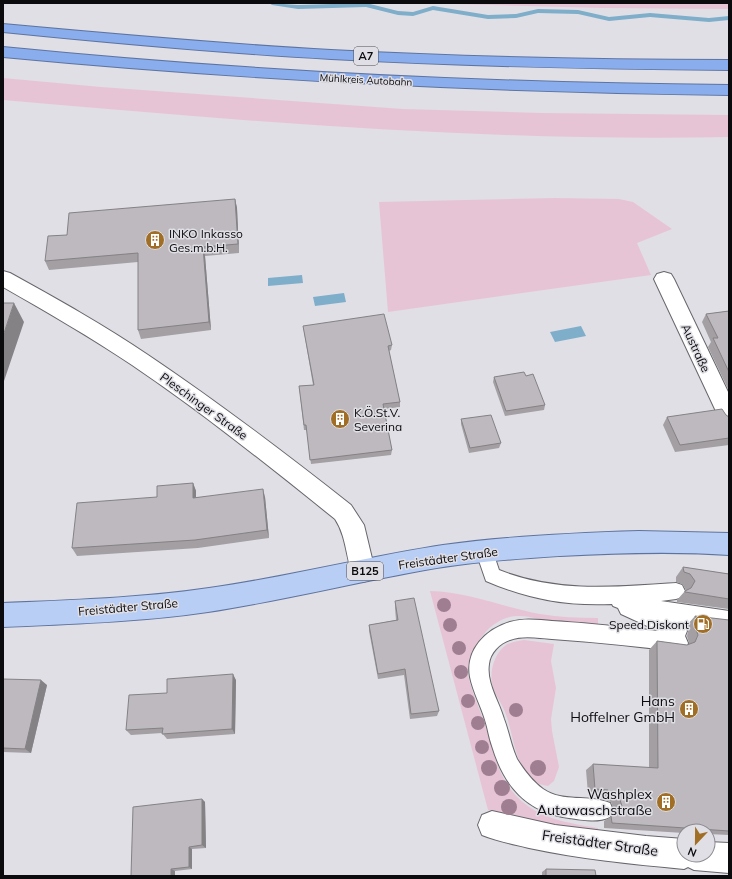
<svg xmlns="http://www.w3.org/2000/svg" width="732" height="879" viewBox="0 0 732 879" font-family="Mulish,sans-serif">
<rect width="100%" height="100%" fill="#e0dfe5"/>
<path fill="#e7c4d5" d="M418,3H729V9L602,8Z
M3,78L101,87L403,109L542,113L729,115V137C487,142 244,121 3,100Z
M555,198L619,199L633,202L672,229L637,243L651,275L388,312L379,202Z
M430,591C468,592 503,607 540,614C559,617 579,618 598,618V624C584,623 570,624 556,622C542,621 530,615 516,616C488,618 469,649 468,675C472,693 480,710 486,727C491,742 494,757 500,771C520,815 555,821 598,828V833L544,824L488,810Z
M524,640L554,644L551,661L556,688L551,719L552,731L559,767L554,781L548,786C515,783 515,736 505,712C502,704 497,698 494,690C488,676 493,654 506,645C511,642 518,641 524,640Z"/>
<path fill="#7eaeca" d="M302,275L303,283L268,286V278Z
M344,293L346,302L315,306L313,297Z
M581,326L586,336L555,342L550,332Z"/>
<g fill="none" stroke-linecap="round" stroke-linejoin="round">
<path fill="#7eaeca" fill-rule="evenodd" d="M269,3L298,5L366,3L398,11L413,12L433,6L488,15L516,14L538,9L578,10L609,17L650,13L709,18L729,16V20L709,22L650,17L609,21L578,14L538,13L516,18L488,19L433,10L413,16L398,15L366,7L298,9L272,5Z"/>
<defs>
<path id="service" d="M485,544L491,546L499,570C556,593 616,587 676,583L682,585L685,591L682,597L676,599L661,601L729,611V629L677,622L685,625L687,631L685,636L688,643L686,649L679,652C637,646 595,642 552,639C539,638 523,635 510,640C500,643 490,653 489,664C486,683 499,701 504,719C509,732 511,746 517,759C524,770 532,781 543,789C563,803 589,794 610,803L613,810L610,817C598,823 582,820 569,818C526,812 504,786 492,746C489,738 488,729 485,720C481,706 473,692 470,677C465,650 486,629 510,622C524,618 539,620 552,621C588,623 623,627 658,631L621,614L618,608L613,606L612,604C565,606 528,599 486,581L476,552L479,546Z"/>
<path id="minor" d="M3,271L10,273C57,299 104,325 148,355C218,402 285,453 351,505L364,525L375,571L372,579L363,582L354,579C346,560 347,537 335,519C269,466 203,413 132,365C90,337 47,312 3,287Z
M664,272L671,274L674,279L729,394V425L721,422L654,279L657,274Z
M492,811L555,825L646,836L684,839V855H708V842L729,843V873L694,870L688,867L684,869C632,864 580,859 529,848C513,844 497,841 482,835L478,825L482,815Z"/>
<path id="primary" d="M639,531L729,533V555C673,551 616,553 560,556C515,559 469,562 425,570C352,583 281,601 208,612C140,622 71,624 3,627V603C72,600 141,598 209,588C287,577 365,557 443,545C508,536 574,533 639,531Z"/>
<path id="motorway" d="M3,24C112,34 221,44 331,50C464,57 596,60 729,60V70C596,69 463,66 331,59C221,53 112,43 3,32Z
M3,47C245,71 486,83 729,85V95C486,92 245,80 3,57Z"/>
</defs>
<use href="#service" stroke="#66666b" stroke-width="2"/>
<use href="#minor" stroke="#66666b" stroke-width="2"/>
<use href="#primary" stroke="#5e749f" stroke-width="2"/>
<use href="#motorway" stroke="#5e749f" stroke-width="2"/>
<use href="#service" fill="#fff" fill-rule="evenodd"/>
<use href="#minor" fill="#fff" fill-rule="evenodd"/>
<use href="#primary" fill="#b9cef5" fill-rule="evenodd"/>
<use href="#motorway" fill="#8aadee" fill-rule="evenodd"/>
</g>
<g fill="#9f7e92">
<circle cx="444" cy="605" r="7"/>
<circle cx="450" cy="625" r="7"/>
<circle cx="459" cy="648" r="7"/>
<circle cx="461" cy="672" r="7"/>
<circle cx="468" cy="701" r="7"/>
<circle cx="516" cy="710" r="7"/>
<circle cx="478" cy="723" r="7"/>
<circle cx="482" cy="747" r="7"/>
<circle cx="489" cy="768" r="8"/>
<circle cx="538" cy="768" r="8"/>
<circle cx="502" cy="788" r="8"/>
<circle cx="509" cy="807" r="8"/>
</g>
<path fill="#a39fa3" d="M235,199L237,208L239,253L205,256L211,330L141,339L138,330V262L49,270L45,261L67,235Z
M729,311V391L708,347L711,342L702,322L706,314Z
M303,326L392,345L391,350L389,351L400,402V407L384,409L392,450L391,455L311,464L307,430H304L299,386L313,385Z
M526,376L545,405L544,410L505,416L493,382L494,377Z
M726,415L729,417V445L675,452L663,425L667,417Z
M461,419L501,443L499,448L469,453L461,424Z
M193,483L196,491V497H265L269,538L198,548L77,556L72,548L157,497Z
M683,567L729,574V609L677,602V600L685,591L686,590L682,584L676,582V577Z
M395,601L439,711L437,716L410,719L404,675L378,679L369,631V625L396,620L395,608Z
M695,616L729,620V835L708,834V831H684V833L604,828V821L612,816L614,811L611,802L602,799L601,795L588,794L586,770L593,764L649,768V650L657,641L687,645L689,644V643L687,636L688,631L687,625Z
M3,679L47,685L31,753L3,752Z
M236,680L235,734L167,739L162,733L131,735L126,730L167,693Z
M202,799L205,802L206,848L192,849V869L175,871V876H131Z
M546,869L596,876H542V872Z"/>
<path fill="#848285" d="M235,199L237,208L239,253L238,244Z
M203,247L205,256L211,330L209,322Z
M14,303L24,322L3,384V336Z
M193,483L196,491V506L193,498Z
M263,489L265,497L269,538L267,530Z
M233,674L236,680L235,734L232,729Z
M41,680L47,685L31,753L25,749Z
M202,799L205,802L206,848L202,845Z
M189,847L192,849V869L189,867Z
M171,869L175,871V876H171Z"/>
<path fill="#bdb9be" stroke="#848285" d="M235,199L238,244L203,247L209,322L138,330V253L45,261L48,236L67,235L69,213Z
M3,303H14L3,336Z
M729,311V372L713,338H718L706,314Z
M384,314L392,345L388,346L400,402L383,404L392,450L310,460L306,425H304L299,386L314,385L303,326Z
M524,372L526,376L533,374L545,405L506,411L494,377Z
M722,409L726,415L729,417V438L680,445L667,417Z
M491,415L501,443L470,448L461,419Z
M193,483V498L263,489L267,530L195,540L72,548L77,503L157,497V486Z
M683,567L729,574V599L685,592V591L691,588L695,581L690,574L684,572Z
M414,598L439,711L411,714L405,669L378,674L369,625L398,620L395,601Z
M695,616L729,620V831L612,823L611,816L618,814L622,806L619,797L608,794V790L595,789L593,764L658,768L657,641L687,645L695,642L698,635L695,627L697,622Z
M233,674L232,729L162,734L163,728L126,730L129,695L167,693V679Z
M3,679L41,680L25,749L3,748Z
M202,799V845L189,847V867L171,869V876H131L133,807Z
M546,869L595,870L596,876H546Z"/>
<defs>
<symbol id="building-disc" viewBox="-11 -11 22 22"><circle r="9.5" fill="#a16e25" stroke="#e0dfe5"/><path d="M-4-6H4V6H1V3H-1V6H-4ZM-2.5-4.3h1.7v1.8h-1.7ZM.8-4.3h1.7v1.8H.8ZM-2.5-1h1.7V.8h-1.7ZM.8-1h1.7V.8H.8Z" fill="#fff"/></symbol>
<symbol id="fuel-disc" viewBox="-11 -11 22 22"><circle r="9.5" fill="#a16e25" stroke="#e0dfe5"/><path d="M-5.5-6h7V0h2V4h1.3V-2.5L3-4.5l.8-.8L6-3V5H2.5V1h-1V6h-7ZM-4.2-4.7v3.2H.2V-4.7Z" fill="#fff"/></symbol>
</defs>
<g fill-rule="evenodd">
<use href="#building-disc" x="144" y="229" width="22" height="22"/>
<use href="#building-disc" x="329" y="408" width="22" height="22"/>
<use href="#fuel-disc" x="692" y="613" width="22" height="22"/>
<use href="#building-disc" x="678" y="698" width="22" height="22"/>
<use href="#building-disc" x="655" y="791" width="22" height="22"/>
</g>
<g text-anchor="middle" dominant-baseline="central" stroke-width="3" stroke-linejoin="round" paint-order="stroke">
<g font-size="10" fill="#0b0b0d" stroke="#e0dfe5">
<text transform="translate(366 80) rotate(3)">Mühlkreis Autobahn</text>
</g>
<g fill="#e0dfe5" stroke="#4b4b4e" stroke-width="1">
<rect x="354" y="47" width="24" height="18" rx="3"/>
<rect x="347" y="562" width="36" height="18" rx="3"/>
</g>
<g font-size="11" font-weight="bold" fill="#0b0b0d">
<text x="366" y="56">A7</text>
<text x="365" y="571">B125</text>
</g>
<g font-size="12" fill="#0b0b0d" stroke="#e0dfe5" text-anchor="start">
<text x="169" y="233">INKO Inkasso<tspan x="169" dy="14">Ges.m.b.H.</tspan></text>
<text x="354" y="412">K.Ö.St.V.<tspan x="354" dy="14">Severina</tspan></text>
<text x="689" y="624" text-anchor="end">Speed Diskont</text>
</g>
<g font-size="12" fill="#0b0b0d" stroke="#e0dfe5">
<text transform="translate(696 348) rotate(65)">Austraße</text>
<text transform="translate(204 406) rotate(36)">Pleschinger Straße</text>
<text transform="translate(448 558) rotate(-8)">Freistädter Straße</text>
<text transform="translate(128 607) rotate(-5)">Freistädter Straße</text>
</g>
<g font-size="14" fill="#0b0b0d" stroke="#e0dfe5" text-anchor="end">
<text x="675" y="701">Hans<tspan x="675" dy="16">Hoffelner GmbH</tspan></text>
<text x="652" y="794">Washplex<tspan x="652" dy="16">Autowaschstraße</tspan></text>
</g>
<g font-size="14" fill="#0b0b0d" stroke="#e0dfe5">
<text transform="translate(600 843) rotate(8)">Freistädter Straße</text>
</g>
</g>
<rect width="732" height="879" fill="none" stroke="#0b0b0d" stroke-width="8"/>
<g transform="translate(696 843) rotate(202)"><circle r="19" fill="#e0dfe5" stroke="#8b8a8f"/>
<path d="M0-3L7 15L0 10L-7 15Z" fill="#a16e25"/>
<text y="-6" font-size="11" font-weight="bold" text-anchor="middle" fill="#0b0b0d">N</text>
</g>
</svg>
